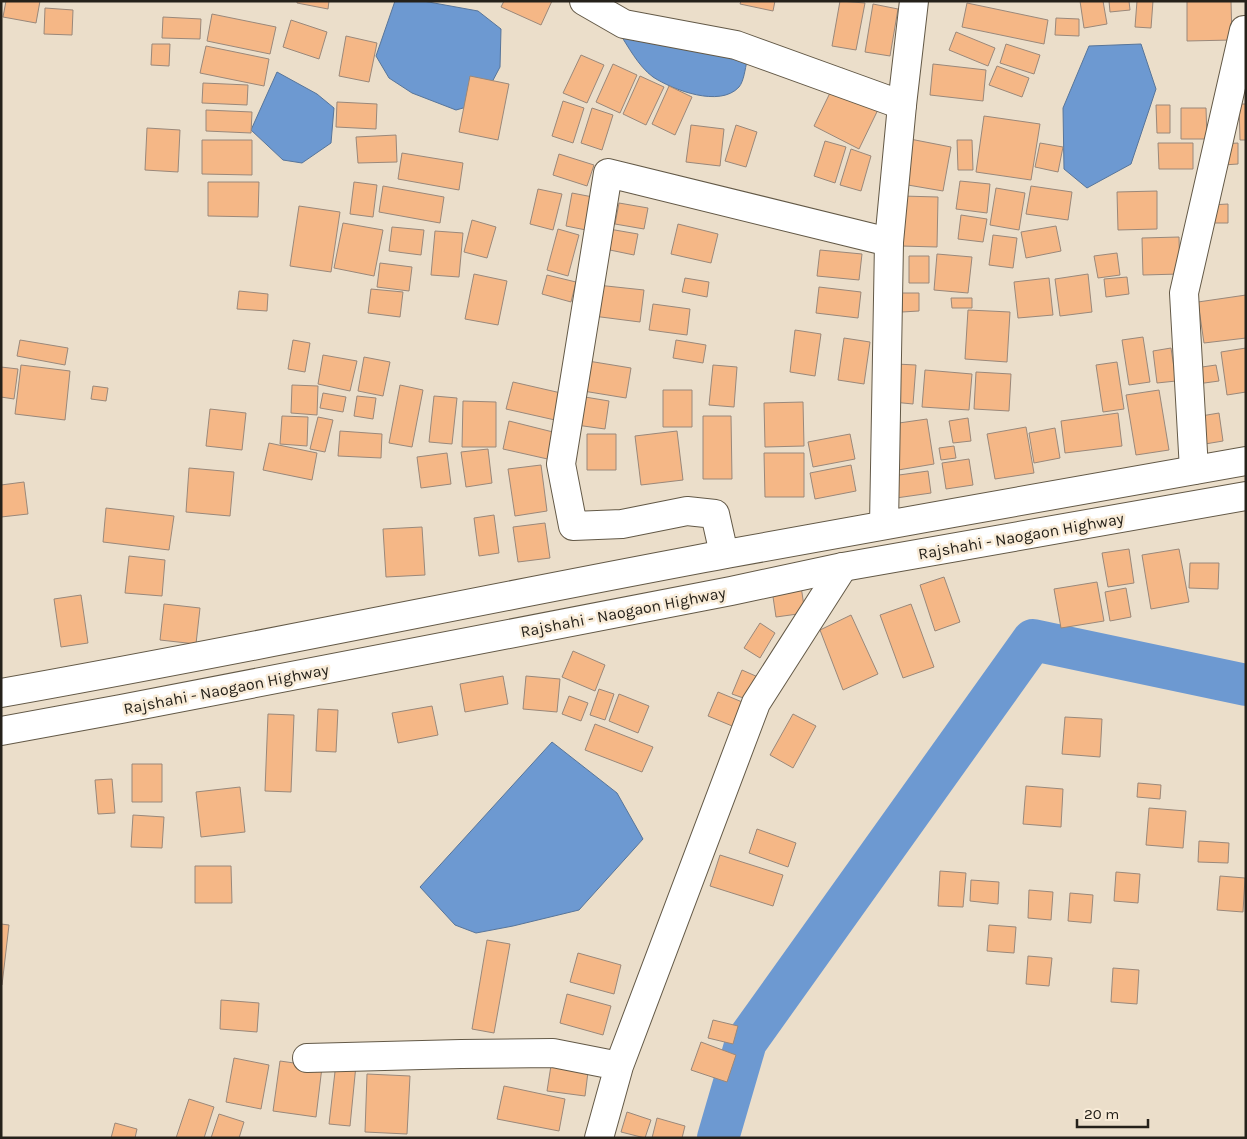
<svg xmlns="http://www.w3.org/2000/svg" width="1247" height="1139" viewBox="0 0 1247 1139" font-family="Karla,sans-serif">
<rect width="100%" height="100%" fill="#ebdeca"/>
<path fill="#6d99d1" stroke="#57759a" d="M395,1H423L478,11L501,29L500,67L481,103L456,110L412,93L389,78L376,56Z
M618,31L747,61C745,69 744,81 739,87C720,108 673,90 653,77C638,66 628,46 618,31Z
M1141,44L1156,89L1131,164L1087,188L1064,169L1063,108L1089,46Z
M277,72L317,94L334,108L331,143L302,163L283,160L251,130Z
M552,742L617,793L643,839L579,910L513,926L476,933L455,925L420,887Z"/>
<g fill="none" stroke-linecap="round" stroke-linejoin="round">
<path stroke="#6d99d1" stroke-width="42" d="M718,1138L746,1042L1033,640L1246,685"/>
</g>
<path fill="#f5b786" stroke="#9a887a" d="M6,1H40L36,23L3,17Z
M297,1H329L328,9L297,3Z
M504,1H552L541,25L501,7Z
M741,1H775L773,11L740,4Z
M840,1L865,3L856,50L832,46Z
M1080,1H1103L1107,24L1084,28Z
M1109,1H1129L1130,10L1110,12Z
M1137,1H1153L1151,28L1135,27Z
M1187,1H1231L1232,40L1187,41Z
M967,3L1048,20L1044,44L962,27Z
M873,4L898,9L890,56L865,52Z
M45,8L73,10L72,35L44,34Z
M212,14L276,27L270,54L207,41Z
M163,17L201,19L200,39L162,38Z
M1056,18L1079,19V36L1055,35Z
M291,20L327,32L319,59L283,47Z
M956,32L995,48L988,66L949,50Z
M346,36L377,43L369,82L339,76Z
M152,44H170L169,66L151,65Z
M1006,44L1040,55L1034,74L1000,63Z
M206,46L269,59L264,86L200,73Z
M581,55L604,65L587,103L563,93Z
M613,64L637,75L620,113L596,102Z
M933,64L986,70L983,101L930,95Z
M997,66L1029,78L1022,97L989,85Z
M842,68L887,91L859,149L814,126Z
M470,76L509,84L498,140L459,132Z
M640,76L664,87L646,125L623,114Z
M203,83L248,85L247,105L202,103Z
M669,86L692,97L675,135L652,124Z
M563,101L584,108L573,143L552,136Z
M337,102L377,104L376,129L336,127Z
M1239,104H1246V140H1240Z
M1156,105H1170V133H1157Z
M592,108L613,115L602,150L581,143Z
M1181,108H1206L1207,139H1181Z
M206,110L252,112L251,133L206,131Z
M984,116L1040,124L1031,180L976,172Z
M691,125L724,129L720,166L686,162Z
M736,125L757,132L746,167L725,161Z
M147,128L180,130L178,172L145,170Z
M396,135L397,162L358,163L356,137Z
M910,139L951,147L943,191L902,184Z
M202,140H252V175L202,174Z
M957,140H972L973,170H958Z
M825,141L846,147L835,183L814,176Z
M1040,143L1063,147L1058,172L1035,167Z
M1158,143H1193V169H1159Z
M1238,143V164L1223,165L1222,144Z
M851,149L871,156L861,191L840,185Z
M402,153L463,163L459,190L398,179Z
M559,154L594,165L587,186L553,175Z
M960,181L990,184L987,213L956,209Z
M208,182H259L258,217L208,216Z
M354,182L377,185L373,217L350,214Z
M383,186L444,197L440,223L379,212Z
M1031,186L1072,192L1068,220L1026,214Z
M996,188L1025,193L1019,230L990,225Z
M538,189L562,194L553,230L530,224Z
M1157,191V229L1118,230L1117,192Z
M572,193L598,198L591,231L566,226Z
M902,196L938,197L937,247L901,246Z
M619,203L648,208L644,229L615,224Z
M1228,204V223H1210V205Z
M299,206L340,212L331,272L290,266Z
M961,215L987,219L983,242L958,239Z
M472,220L496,227L487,258L464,252Z
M343,223L383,230L374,276L334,268Z
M678,224L718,234L711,263L671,254Z
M1056,226L1061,251L1026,258L1021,232Z
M392,227L424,230L421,255L389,251Z
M558,229L579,235L568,276L547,270Z
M609,229L638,234L634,255L605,249Z
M435,231L463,233L459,277L431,275Z
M993,235L1017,238L1013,268L989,265Z
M1179,237L1180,274L1143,275L1142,238Z
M820,250L862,254L859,280L817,276Z
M1117,253L1120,275L1098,278L1094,256Z
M937,254L972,257L968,293L934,290Z
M909,256H929V283H909Z
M380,263L412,267L409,291L377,287Z
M474,274L507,281L498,325L465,319Z
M1088,274L1092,312L1060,316L1055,279Z
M547,275L576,282L571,302L542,294Z
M1127,277L1129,294L1106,297L1104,279Z
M685,278L709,282L707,297L682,292Z
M1049,278L1053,315L1018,318L1014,282Z
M597,285L644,290L640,322L593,316Z
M819,287L861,292L858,318L816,313Z
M371,289L403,292L400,317L368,313Z
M239,291L268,294L267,311L237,309Z
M902,293H919V311L902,312Z
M1246,295V338L1204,343L1198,302Z
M951,298H972V308H952Z
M653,304L690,309L687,335L649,330Z
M968,310L1010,312L1007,362L965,359Z
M795,330L821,334L815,376L790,372Z
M1143,337L1150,382L1129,385L1122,340Z
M844,338L870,342L864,384L838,380Z
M20,340L68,348L65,365L17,356Z
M293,340L310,343L305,372L288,369Z
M676,340L706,345L703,363L673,358Z
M1171,348L1176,381L1157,383L1153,351Z
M1246,348V392L1227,395L1221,352Z
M323,355L357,361L350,391L318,384Z
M364,357L390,362L383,396L358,391Z
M582,360L631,368L626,398L577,390Z
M1117,362L1124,409L1103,412L1096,365Z
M896,364L916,365L913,404L893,402Z
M21,365L70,371L65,420L15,414Z
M713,365L737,367L734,407L709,405Z
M1216,365L1219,381L1197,384L1195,368Z
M1,367L18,369L14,399L1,397Z
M925,370L972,374L969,410L922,407Z
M976,372L1011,374L1009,411L974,409Z
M513,382L561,393L555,420L506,409Z
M292,385L318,386L317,415L291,413Z
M400,385L423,390L412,447L389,443Z
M93,386L108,388L106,401L91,399Z
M663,390H692V427H663Z
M1159,390L1169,450L1136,455L1126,395Z
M323,393L346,397L343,412L320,408Z
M573,395L609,401L605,429L569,424Z
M357,396L376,398L373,419L354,416Z
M434,396L457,398L452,444L429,442Z
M463,401L496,402V447H462Z
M803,402L804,446L765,447L764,403Z
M210,409L246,413L242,450L206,446Z
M1118,413L1122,446L1065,453L1061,421Z
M1219,413L1223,441L1199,445L1195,417Z
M282,416L308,417L307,446L280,444Z
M703,416H731L732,479H703Z
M318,417L333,420L325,452L310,449Z
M968,418L971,441L953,443L949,421Z
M927,419L934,464L892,471L885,425Z
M509,421L557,433L552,460L503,449Z
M1026,427L1034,473L995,479L987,434Z
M1055,428L1060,458L1034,463L1029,433Z
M340,431L382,434L381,458L338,456Z
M677,431L683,480L641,485L635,436Z
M587,434H616V470H587Z
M850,434L855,459L813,467L808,442Z
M269,443L317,453L312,480L263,470Z
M954,446L956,458L941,460L939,448Z
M488,449L492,483L466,487L461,452Z
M447,453L451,484L421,488L417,457Z
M764,453H804V497H765Z
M969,459L973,485L946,489L942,463Z
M541,465L547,511L515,516L508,469Z
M851,465L856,491L815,499L810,473Z
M189,468L234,472L230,516L186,512Z
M928,471L931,493L896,498L892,476Z
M24,482L28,514L1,517V485Z
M106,508L174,516L169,550L103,542Z
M494,515L499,553L479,556L474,518Z
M545,523L550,558L518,562L513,527Z
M422,527L425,575L386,577L383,529Z
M1129,549L1134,583L1108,587L1102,553Z
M1179,549L1189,602L1151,609L1142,555Z
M129,556L165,560L162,596L125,593Z
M1190,563H1219L1218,589L1189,588Z
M944,577L960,622L935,631L920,585Z
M1097,582L1104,621L1061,628L1054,589Z
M801,586L805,613L776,617L772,590Z
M1126,588L1131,617L1110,621L1105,592Z
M81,595L88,643L61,647L54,599Z
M164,604L200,608L196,644L160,640Z
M911,604L934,667L903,678L880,615Z
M851,615L878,674L843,690L820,630Z
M760,623L775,633L760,658L744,648Z
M573,651L605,665L595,691L562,677Z
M742,670L758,677L749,700L732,694Z
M503,676L508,704L465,712L460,684Z
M526,676L560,679L557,712L523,709Z
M599,689L614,694L605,720L590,715Z
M718,692L747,704L737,728L708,716Z
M619,694L649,706L638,733L609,721Z
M569,696L588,703L581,721L562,714Z
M432,706L438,735L398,743L392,713Z
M318,709L338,710L336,752L316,751Z
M268,714L294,715L291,792L265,791Z
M793,714L816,726L793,768L770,755Z
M1065,717L1102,719L1100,757L1062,754Z
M595,724L653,747L642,772L585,750Z
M132,764H162V802H132Z
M112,779L115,813L98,814L95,780Z
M1138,783L1161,785L1160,799L1137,797Z
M1026,786L1063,789L1061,827L1023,824Z
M240,787L245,832L201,837L196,792Z
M1149,808L1186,811L1183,848L1146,845Z
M133,815L164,817L162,848L131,847Z
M757,829L796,843L788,867L749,853Z
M1199,841L1229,843L1228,863L1198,862Z
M720,855L783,875L773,906L710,886Z
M195,866H231L232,903H195Z
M940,871L966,873L963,907L938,906Z
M1116,872L1140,874L1138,903L1114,901Z
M1220,876L1245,878L1243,912L1217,910Z
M971,880L999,882L998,904L970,901Z
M1029,890L1053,892L1051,920L1028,918Z
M1070,893L1093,895L1091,923L1068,921Z
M1,924L9,925L2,985H1Z
M989,925L1016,927L1014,953L987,951Z
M487,940L510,944L494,1033L472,1029Z
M578,953L621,965L614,994L570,982Z
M1028,956L1052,958L1049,986L1026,984Z
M1113,968L1139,970L1137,1004L1111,1002Z
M567,994L611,1006L603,1035L560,1023Z
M221,1000L259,1003L257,1032L220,1029Z
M713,1020L738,1026L733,1044L708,1038Z
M701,1042L736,1055L727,1082L691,1070Z
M234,1058L269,1065L261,1109L226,1102Z
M552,1059L589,1064L585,1096L547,1091Z
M280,1061L322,1067L316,1117L273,1111Z
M336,1063L356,1065L350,1126L329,1124Z
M367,1074L410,1076L407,1134L365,1132Z
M504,1086L565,1099L559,1131L497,1119Z
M189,1099L214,1107L204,1138H176Z
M627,1112L651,1120L645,1138L621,1132Z
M219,1114L244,1122L239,1138H211Z
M657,1118L685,1126L682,1138H652Z
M115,1123L137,1129L135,1138H111Z"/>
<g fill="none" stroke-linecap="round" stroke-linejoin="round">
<defs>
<path id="minor" d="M584,1L624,24L736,45L902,105
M1194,470L1184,293L1244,30H1246
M724,554L715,514L687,511L622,524L573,526L561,464L608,173L889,242
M307,1058L461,1054L553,1053L619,1066
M599,1138L619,1066L756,703L843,567"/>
<path id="major" d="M884,525L889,242L902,105L914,1
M1,693C244,650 484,599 726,554C899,522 1073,492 1246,461
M1,731L121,709L731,591L843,567L1246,496"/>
</defs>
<use href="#minor" stroke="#635947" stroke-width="30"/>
<use href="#major" stroke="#635947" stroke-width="30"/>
<use href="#minor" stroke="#fff" stroke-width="28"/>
<use href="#major" stroke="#fff" stroke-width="28"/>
</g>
<g text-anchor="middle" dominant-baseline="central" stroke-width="5" stroke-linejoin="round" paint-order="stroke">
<g font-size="16" fill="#25211a" stroke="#f8ebd7">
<text transform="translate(1021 536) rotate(-10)">Rajshahi - Naogaon Highway</text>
<text transform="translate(623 612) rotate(-11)">Rajshahi - Naogaon Highway</text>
<text transform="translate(226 689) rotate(-11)">Rajshahi - Naogaon Highway</text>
</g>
</g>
<rect width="1247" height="1139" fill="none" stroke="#25211a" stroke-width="5"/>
<path d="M1077 1119v8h71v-8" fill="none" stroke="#25211a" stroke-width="2.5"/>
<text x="1084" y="1119" font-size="15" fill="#25211a" stroke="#f8ebd7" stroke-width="4" paint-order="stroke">20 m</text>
</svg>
